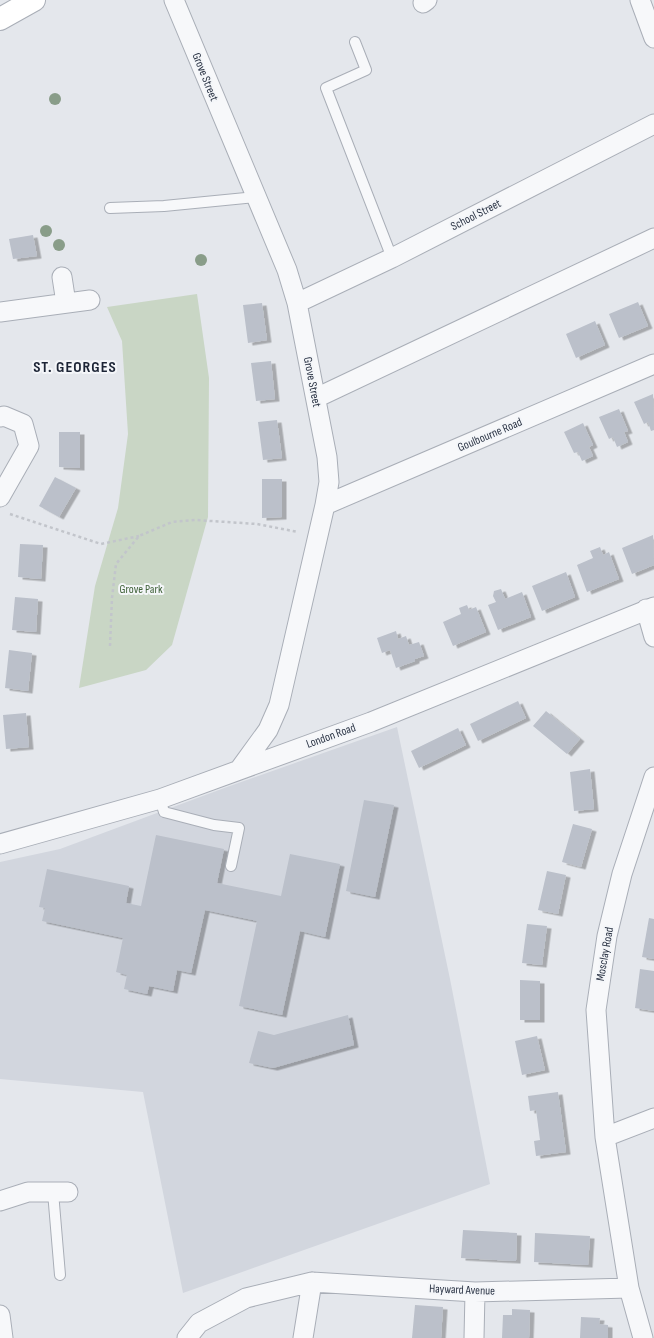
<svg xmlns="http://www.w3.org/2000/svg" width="654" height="1338" viewBox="0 0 654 1338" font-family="'Sofia Sans Condensed',sans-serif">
<defs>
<filter id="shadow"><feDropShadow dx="4.5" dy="2.5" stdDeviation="0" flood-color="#0004"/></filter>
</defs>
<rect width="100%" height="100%" fill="#e4e7ec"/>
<path fill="#d2d6de" d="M397,727L450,979L490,1184L183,1293L143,1092L0,1079V862L60,849L227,787Z"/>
<path fill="#c9d6c5" d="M197,294L209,378L208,517L172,645L146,670L79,688L95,586L118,508L128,434L122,341L107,307Z"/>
<path fill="#bbc0ca" filter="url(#shadow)" d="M33,235L37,256L13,259L9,239Z
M638,302L648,326L619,338L609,314Z
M262,303L267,340L248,343L243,305Z
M595,321L605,345L576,358L566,334Z
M271,361L275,399L256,401L251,363Z
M653,394L654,430L651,431L648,422L644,424L634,402Z
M619,409L628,431L624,432L628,442L617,447L613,437L609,439L599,417Z
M277,420L282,458L263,460L258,422Z
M583,423L593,445L589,447L593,456L582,461L578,452L574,453L564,432Z
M59,432H80V468L59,467Z
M55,477L76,488L59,517L39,506Z
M262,479H282V517L262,518Z
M653,535L654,565L632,574L622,548Z
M20,544L43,545L41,579L18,577Z
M600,547L603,555L609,552L619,579L587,592L577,565L593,558L590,551Z
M566,572L575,597L542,611L532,586Z
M501,589L505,599L522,592L531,617L498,630L488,605L496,602L493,596L494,591Z
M15,597L38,599L36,632L12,630Z
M467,605L469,610L476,607L486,632L453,646L443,622L461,614L459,608Z
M396,631L398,639L406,636L409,645L419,642L424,656L415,659V661L396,668L390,650L382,653L377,638Z
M9,650L32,653L28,691L5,688Z
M518,701L526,718L478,741L470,724Z
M546,711L580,739L567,754L533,726Z
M26,713L29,747L6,749L3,715Z
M458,728L466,745L419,768L411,751Z
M590,769L594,809L574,811L570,772Z
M364,800L394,805L375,897L346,891Z
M573,824L592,829L581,867L562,862Z
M156,835L224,849L217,883L281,896L290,854L340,864L325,937L300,931L282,1015L239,1006L257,921L205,910L191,973L177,970L173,991L149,986L147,994L124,989L127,975L116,972L123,938L42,921L45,908L39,907L47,869L129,886L126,903L141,906Z
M547,871L566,875L558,914L538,910Z
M649,918L654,919V959L642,957Z
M527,924L547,926L542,965L522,963Z
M640,969L654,971V1011L635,1008Z
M520,980L540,981V1020H520Z
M348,1015L354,1045L273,1068L249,1063L258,1031L274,1035Z
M537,1036L545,1070L522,1075L515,1041Z
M558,1092L566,1152L536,1156L534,1141L540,1140L536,1110L530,1111L528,1096Z
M463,1230L517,1233L516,1261L461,1258Z
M535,1233L590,1236L588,1265L534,1262Z
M415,1305L443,1307L441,1338H412Z
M512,1309L530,1310L529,1338H502L503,1315H512Z
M581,1317L600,1318L599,1324L608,1325V1338H580Z"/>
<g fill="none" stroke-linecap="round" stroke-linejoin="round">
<defs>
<path id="lane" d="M355,42L366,70L326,88L392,258
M110,208L164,206L256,197
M160,799L164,812L214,825L239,828L231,866
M53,1192L60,1275"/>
<path id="street" d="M174,0L287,270L297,303L327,457L329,482L325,505L279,705L268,730L239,770
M640,0L654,38
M423,3L427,0
M62,277L66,303
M297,303L392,258L654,124
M0,312L90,300
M316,398L654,238
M0,417L4,416L23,424L29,446L0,497
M325,505L654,364
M646,609L654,637
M0,844L160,799L371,722L654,607
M605,1137L596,1010L607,936L622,874L654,777
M0,1201L28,1192H68
M629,1288L605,1137L654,1118
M0,1315L3,1338
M187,1338L199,1323L246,1298L312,1282L475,1292L629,1288L643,1338
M303,1338L312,1282
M474,1338L475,1292"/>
<path id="secondary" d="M0,19L34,0"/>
</defs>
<use href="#lane" stroke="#a9aeb7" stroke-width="12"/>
<use href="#street" stroke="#a9aeb7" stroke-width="21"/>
<use href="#secondary" stroke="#a9aeb7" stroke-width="24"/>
<path stroke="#c2c5cb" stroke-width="2.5" stroke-dasharray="3 3" stroke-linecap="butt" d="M10,514L101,544L139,536
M110,646L112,598L116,564L139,536L172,522L196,520L257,524L298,532"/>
<use href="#lane" stroke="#f7f8fa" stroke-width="10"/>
<use href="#street" stroke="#f7f8fa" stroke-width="19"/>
<use href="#secondary" stroke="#fff" stroke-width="22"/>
</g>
<g fill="#899d89">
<circle cx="55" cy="99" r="6"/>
<circle cx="46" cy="231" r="6"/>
<circle cx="59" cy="245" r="6"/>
<circle cx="201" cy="260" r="6"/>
</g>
<g text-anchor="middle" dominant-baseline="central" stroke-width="4" stroke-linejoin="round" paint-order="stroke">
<g font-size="12" fill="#2b3445" stroke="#f4f6f9">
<text transform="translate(205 77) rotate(68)">Grove Street</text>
<text transform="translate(476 215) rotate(-27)">School Street</text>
<text transform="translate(312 382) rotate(79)">Grove Street</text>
<text transform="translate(490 435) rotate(-23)">Goulbourne Road</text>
<text transform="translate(331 736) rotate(-20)">London Road</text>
<text transform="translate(605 954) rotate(-80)">Mosclay Road</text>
<text transform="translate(462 1290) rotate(2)">Hayward Avenue</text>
</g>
<g font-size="12" fill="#3f6138" stroke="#f4f6f9">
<text x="141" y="589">Grove Park</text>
</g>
<g font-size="16" font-weight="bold" letter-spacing="1" fill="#1d2536" stroke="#f4f6f9">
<text x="75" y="367">ST. GEORGES</text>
</g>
</g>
</svg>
